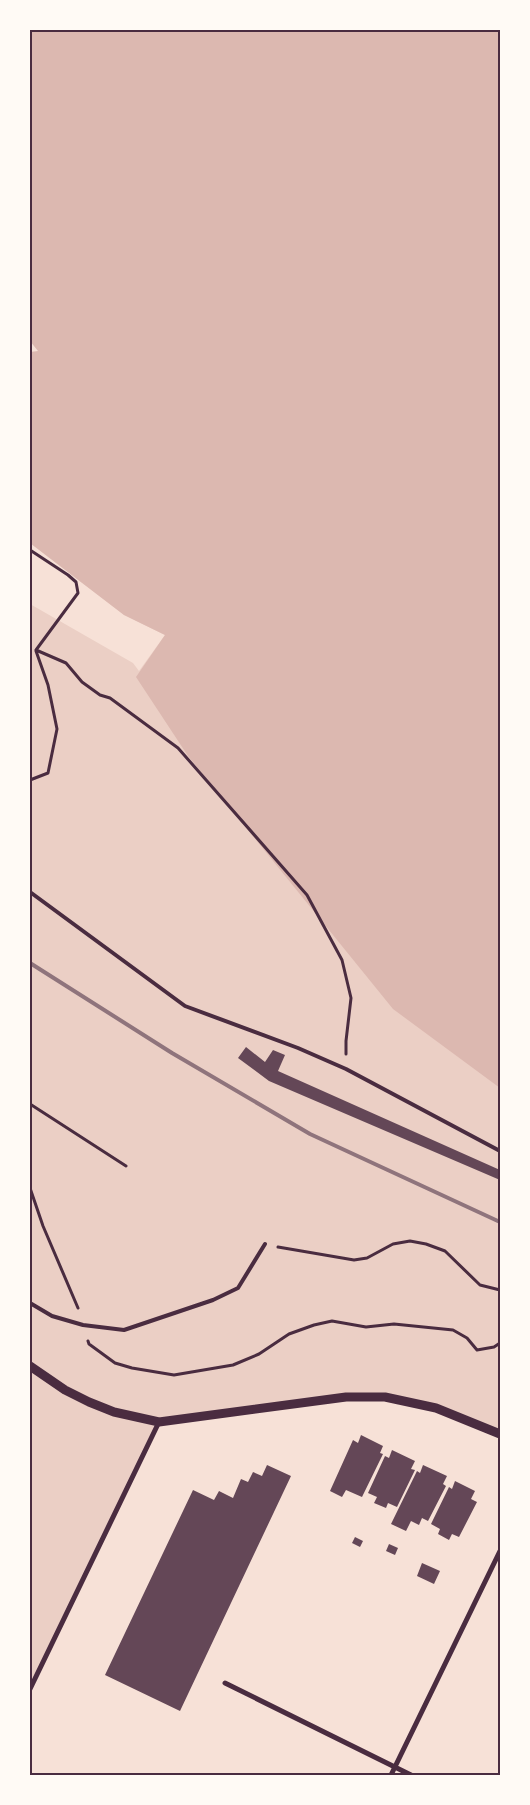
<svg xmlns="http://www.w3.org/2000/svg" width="530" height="1805" viewBox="0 0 530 1805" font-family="Montserrat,sans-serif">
<rect width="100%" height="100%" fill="#f7e1d7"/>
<path fill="#ebcfc5" d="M500,381V1434L466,1419L385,1397L159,1422L30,1689V604L133,663L139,671L165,635L124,615L30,543Z"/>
<path fill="#dcb8b0" d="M30,30H500V1088L393,1009L188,756L136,677L165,635L124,615L30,543V352L38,351L30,341Z"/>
<path fill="#644757" d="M246,1047L265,1062L273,1050L285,1055L278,1071L500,1170V1180L269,1081L238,1058Z
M361,1435L383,1446L380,1453L383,1454L362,1497L346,1490L342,1497L330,1491L353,1440L358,1443Z
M392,1450L415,1461L411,1469L415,1470L397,1507L388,1503L386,1508L374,1503L377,1497L368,1493L385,1456L389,1458Z
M267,1465L291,1476L180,1711L105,1675L193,1490L214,1500L219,1491L233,1498L241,1479L248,1482L253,1472L262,1476Z
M423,1465L447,1476L443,1484L446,1486L428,1521L422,1518L419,1525L411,1521L406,1531L391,1524L417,1471L420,1473Z
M455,1481L475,1491L471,1499L477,1502L459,1537L452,1534L449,1540L438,1534L440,1529L431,1524L449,1487L452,1489Z
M355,1537L363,1541L360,1547L352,1543Z
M389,1544L398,1548L395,1555L386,1551Z
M422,1563L440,1571L434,1584L417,1576Z"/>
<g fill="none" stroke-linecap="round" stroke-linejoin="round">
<path stroke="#4a2c40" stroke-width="3" d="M30,550L68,575L76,582L78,593L36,650
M36,650L66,663L82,682L100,695L110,698L178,748L307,895L342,960L351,998L346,1041V1054
M30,780L48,773L57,729L48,685L36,651
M30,1104L126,1166
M30,1188L43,1226L78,1308
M278,1247L354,1260L367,1258L393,1244L410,1241L426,1244L445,1251L480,1285L500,1290
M88,1341L89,1344L115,1363L132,1368L174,1375L233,1365L259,1354L289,1334L314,1325L332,1321L366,1327L394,1324L453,1330L467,1338L477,1350L494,1347L500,1343"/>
<path stroke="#4a2c40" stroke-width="4" d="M30,892L185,1006L298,1048L346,1069L500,1151
M30,1303L52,1316L83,1325L124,1330L213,1300L238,1288L265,1244"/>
<path stroke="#4a2c40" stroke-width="5" d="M225,1683L411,1775
M30,1689L159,1422
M391,1775L500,1551"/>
<path stroke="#4a2c40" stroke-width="9" d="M30,1366L65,1390L89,1402L114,1412L159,1422L346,1397H385L436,1408L500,1434"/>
<path stroke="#8f747c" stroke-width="4" d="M30,963L172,1053L310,1134L500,1222"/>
</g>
<rect width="530" height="1805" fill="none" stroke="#fffaf5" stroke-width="62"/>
<rect x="31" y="31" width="468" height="1743" fill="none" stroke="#4a2c40" stroke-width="2"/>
</svg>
